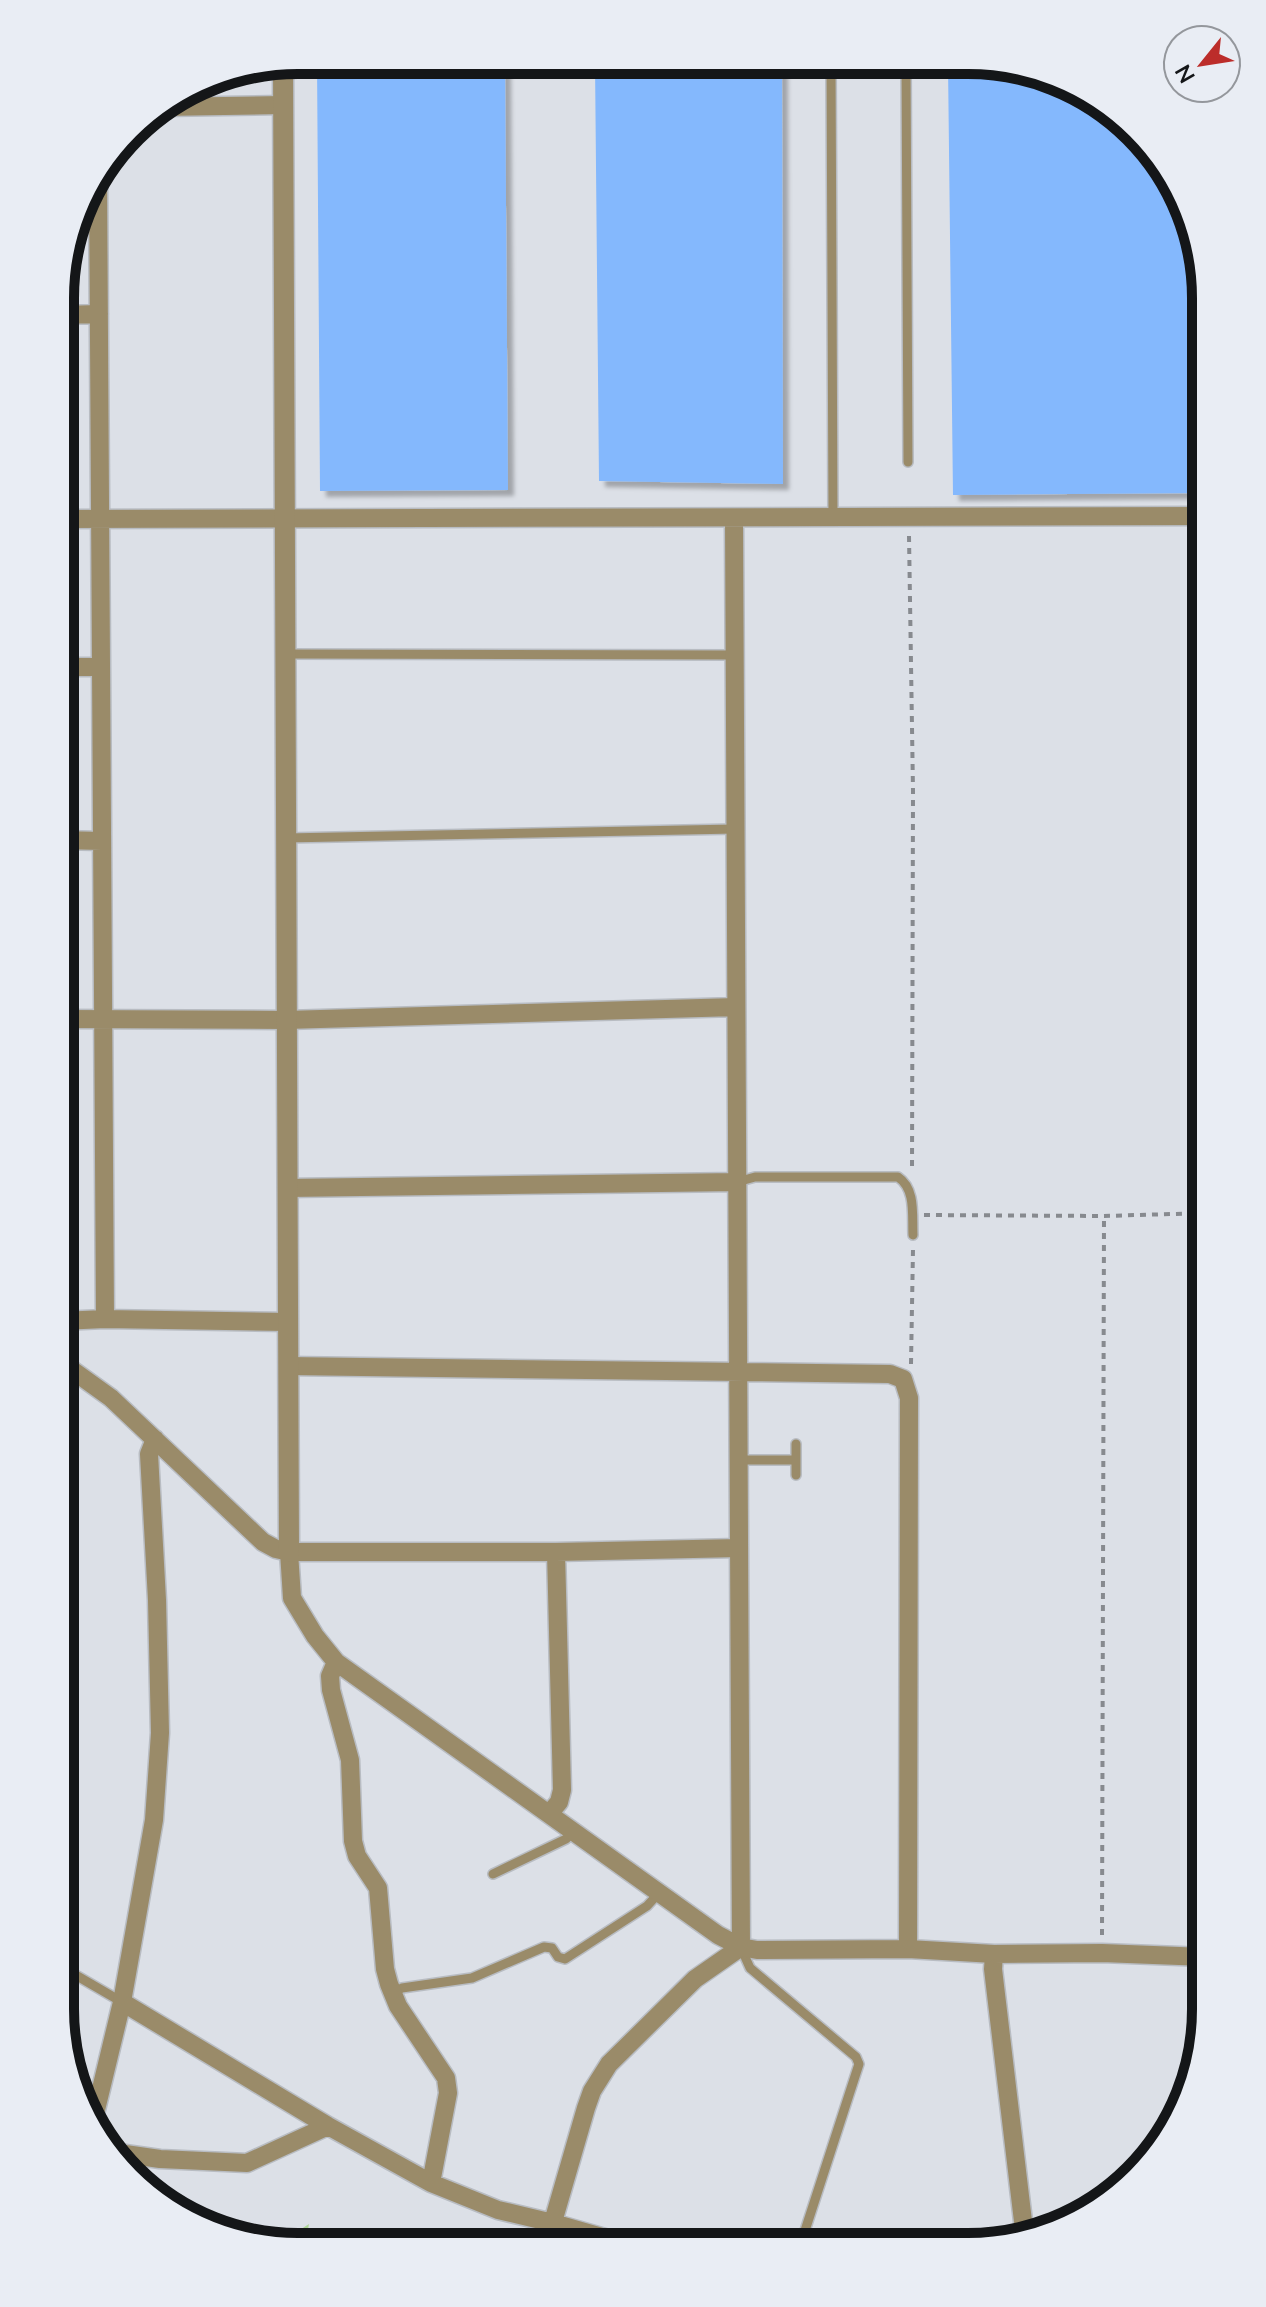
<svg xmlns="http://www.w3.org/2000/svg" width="1266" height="2307" viewBox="0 0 1266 2307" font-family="Mulish,sans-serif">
<defs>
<pattern id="forest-firs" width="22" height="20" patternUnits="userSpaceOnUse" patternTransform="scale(2)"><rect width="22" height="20" fill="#aed598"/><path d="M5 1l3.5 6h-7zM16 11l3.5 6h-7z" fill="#95b682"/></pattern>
<filter id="shadow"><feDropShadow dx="6" dy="6" stdDeviation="2" flood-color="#0004"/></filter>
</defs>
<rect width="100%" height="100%" fill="#dce0e7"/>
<path fill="url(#forest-firs)" d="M309,2224L305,2245H276Z"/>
<path fill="#84b8fd" filter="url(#shadow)" d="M317,60L505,61L508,490L320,491Z
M595,62L782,63L783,484L599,481Z
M948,64H1014L1125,119L1193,221L1206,298V493L953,495Z"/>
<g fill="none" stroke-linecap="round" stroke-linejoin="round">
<defs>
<path id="service" d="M831,63L833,517
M906,64L908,462
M286,654L734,655
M286,838L735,829
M737,1182L755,1177H898C916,1189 912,1215 913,1235
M738,1460H796
M796,1475V1444
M493,1874L566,1839L573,1831
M741,1948L750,1968L856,2057L859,2064L800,2246
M60,1966L122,2002
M392,1993L402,1988L472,1978L544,1947L552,1948L558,1957L565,1959L647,1906L659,1893"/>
<path id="minor" d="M160,107L283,105
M98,175L105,1319
M62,315L99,314
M62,519L1206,516
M62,667H101
M61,840L102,841
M61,1019L286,1020L736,1007
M287,1188L737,1182
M61,1321L105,1319L288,1322
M61,1362L111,1398L263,1542L276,1549L289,1552H556
M288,1366L890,1374L903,1379L909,1398L908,1949
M289,1552L292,1598L315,1636L336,1662L718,1935L741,1947L757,1950L908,1949L994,1954L1102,1953L1205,1957
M336,1662L330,1676L331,1690L350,1760L353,1841L357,1856L378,1888L385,1969L389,1984L398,2006L446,2078L448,2093L431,2183
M549,1814L559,1802L562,1790L556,1552L739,1548
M994,1954L993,1969L1025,2238
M122,2002L328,2126L431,2183L498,2210L553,2223L633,2246
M94,2118L122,2002L154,1820L160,1733L157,1600L149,1454L155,1439
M118,2153L160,2159L247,2163L328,2126
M546,2246L586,2108L592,2091L609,2064L695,1979L741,1947L734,518"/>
<path id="tertiary" d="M283,63L289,1552"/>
</defs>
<use href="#service" stroke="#b8bcc2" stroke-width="12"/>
<use href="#minor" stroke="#b8bcc2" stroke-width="21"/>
<use href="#tertiary" stroke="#b8bcc2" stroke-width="23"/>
<path stroke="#878a8f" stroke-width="4" stroke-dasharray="6 6" stroke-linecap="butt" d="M909,536L913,791L912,1171
M1196,1214L1197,532
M924,1215L1104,1216L1206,1213
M911,1364L913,1249
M1102,1935L1104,1216"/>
<use href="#service" stroke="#9a8b69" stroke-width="9"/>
<use href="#minor" stroke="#9a8b69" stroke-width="18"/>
<use href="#tertiary" stroke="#9a8b69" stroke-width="20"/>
</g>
<path d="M0 0H1266V2307H0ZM298 74H968A224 224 0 0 1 1192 298V2009A224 224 0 0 1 968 2233H298A224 224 0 0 1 74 2009V298A224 224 0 0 1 298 74Z" fill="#e9edf4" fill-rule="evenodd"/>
<path fill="none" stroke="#141618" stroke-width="10" d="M298 74H968A224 224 0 0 1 1192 298V2009A224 224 0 0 1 968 2233H298A224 224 0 0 1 74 2009V298A224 224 0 0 1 298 74Z"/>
<g transform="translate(1202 64) rotate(240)"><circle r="38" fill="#e9edf4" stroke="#94979c" stroke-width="2"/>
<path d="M0-6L14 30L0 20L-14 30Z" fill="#bc2d2a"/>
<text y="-12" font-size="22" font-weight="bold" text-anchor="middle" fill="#141618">N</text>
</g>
</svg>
